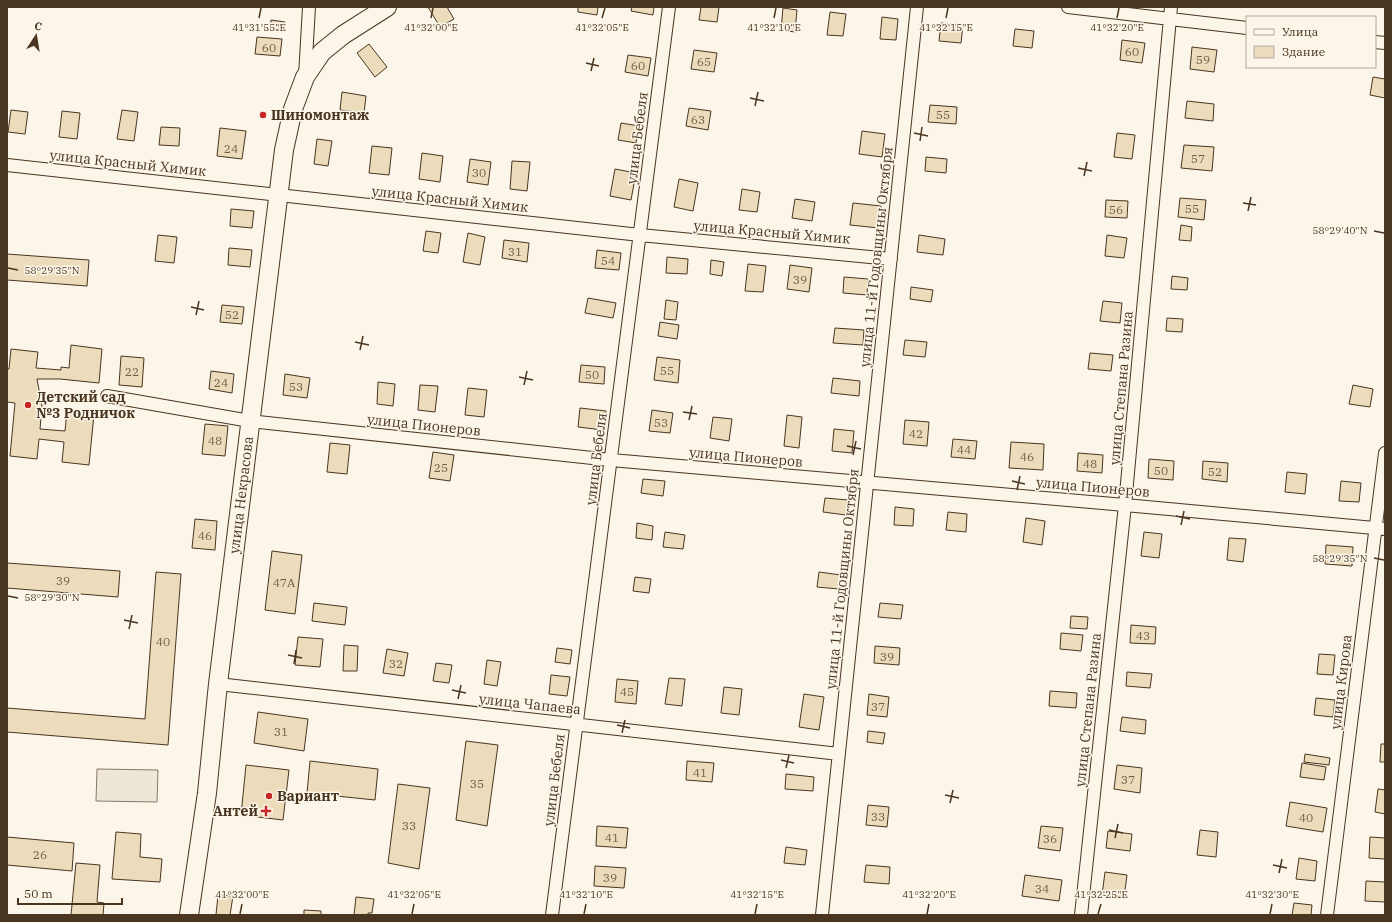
<svg xmlns="http://www.w3.org/2000/svg" width="1392" height="922" viewBox="0 0 1392 922" font-family="'IBM Plex Serif',serif">
<rect width="100%" height="100%" fill="#fbf6e9"/>
<path fill="#ede6d9" stroke="#887966" d="M97,769L158,770L157,802L96,801Z"/>
<path fill="#ecdcbc" stroke="#4a3520" d="M428,7H447L454,19L440,27Z
M578,7H598L597,15L578,12Z
M632,7H654L653,15L631,11Z
M701,7H719L717,22L699,20Z
M783,8L797,10L795,32L781,30Z
M830,12L846,14L843,36L827,35Z
M882,17L898,19L896,40L880,39Z
M271,20L285,22L283,31L270,29Z
M941,23L963,25L961,43L939,41Z
M1015,29L1034,31L1032,48L1013,46Z
M257,37L282,39L280,56L255,54Z
M1122,40L1145,43L1142,63L1120,60Z
M369,44L387,67L375,77L357,53Z
M1192,47L1217,50L1214,72L1190,69Z
M694,50L717,53L714,72L691,69Z
M628,55L651,58L648,76L625,72Z
M1373,77L1385,79V98L1370,95Z
M342,92L366,96L364,113L340,110Z
M1187,101L1214,104L1213,121L1185,118Z
M930,105L957,107L956,124L928,122Z
M689,108L711,111L708,130L686,126Z
M11,110L28,112L25,134L8,132Z
M122,110L138,112L134,141L117,139Z
M62,111L80,113L77,139L59,137Z
M621,123L639,126L636,143L618,140Z
M161,127L180,128L179,146L159,145Z
M220,128L246,131L242,159L217,156Z
M862,131L885,134L882,157L859,154Z
M1117,133L1135,135L1132,159L1114,157Z
M317,139L332,141L328,166L314,164Z
M1184,145L1214,147L1212,171L1181,168Z
M372,146L392,148L389,175L369,173Z
M422,153L443,156L440,182L419,179Z
M926,157L947,159L946,173L925,171Z
M470,159L491,162L488,185L467,182Z
M512,161L530,162L527,191L510,189Z
M615,169L636,173L631,200L610,196Z
M679,179L698,183L693,211L674,207Z
M742,189L760,192L757,212L739,210Z
M1180,198L1206,200L1204,220L1178,217Z
M795,199L815,202L812,221L792,218Z
M1106,200L1128,201L1127,218L1105,217Z
M853,203L881,206L879,228L850,225Z
M231,209L254,211L252,228L230,226Z
M1181,225L1192,227L1191,241L1179,240Z
M426,231L441,233L438,253L423,251Z
M468,233L485,237L480,265L463,262Z
M158,235L177,237L174,263L155,261Z
M919,235L945,239L943,255L917,252Z
M1107,235L1127,238L1124,258L1105,256Z
M504,240L529,243L527,262L502,258Z
M229,248L252,250L250,267L228,265Z
M597,250L621,253L619,270L595,268Z
M7,254L89,260L87,286L7,280Z
M667,257L688,259L687,274L666,273Z
M711,260L724,262L722,276L710,274Z
M748,264L766,266L763,292L745,291Z
M790,265L812,268L809,292L787,289Z
M1172,276L1188,278L1187,290L1171,289Z
M844,277L868,279L867,295L843,293Z
M911,287L933,290L931,302L910,299Z
M588,298L616,303L613,318L585,313Z
M666,300L678,302L676,320L664,319Z
M1103,301L1122,303L1120,323L1100,321Z
M222,305L244,307L242,324L220,322Z
M1167,318L1183,319L1182,332L1166,331Z
M660,322L679,325L677,339L658,336Z
M835,328L864,330L863,345L833,343Z
M905,340L927,342L925,357L903,355Z
M71,345L102,349L99,383L60,379H37L42,406L40,429L65,431L67,411L94,414L89,465L62,462L64,442L39,439L37,459L10,456L15,403L7,402V369H9L11,349L38,352L36,368L61,370V367L69,368Z
M1090,353L1113,355L1111,371L1088,369Z
M121,356L144,358L142,387L119,385Z
M657,357L680,360L678,383L654,380Z
M581,365L605,367L604,384L579,382Z
M211,371L234,374L232,393L209,389Z
M285,374L310,378L307,398L283,395Z
M833,378L860,381L859,396L831,393Z
M378,382L395,384L393,406L377,404Z
M420,385L438,386L435,412L418,410Z
M1353,385L1373,389L1370,407L1349,404Z
M468,388L487,390L484,417L465,415Z
M580,408L606,411L603,430L578,427Z
M652,410L673,413L670,433L649,431Z
M787,415L802,417L799,448L784,446Z
M713,417L732,419L729,441L710,438Z
M905,420L929,422L927,446L903,444Z
M205,424L228,426L225,456L202,454Z
M834,429L854,431L852,453L832,451Z
M953,439L977,441L975,459L951,457Z
M1011,442L1044,444L1043,470L1009,468Z
M330,443L350,445L347,474L327,472Z
M433,452L454,455L450,481L429,478Z
M1078,453L1103,455L1102,473L1077,471Z
M1149,459L1174,461L1173,480L1148,478Z
M1203,461L1228,463L1227,482L1202,479Z
M1287,472L1307,474L1305,494L1285,492Z
M643,479L665,481L663,496L641,493Z
M1341,481L1361,483L1359,502L1339,501Z
M825,498L848,500L846,515L823,512Z
M895,507L914,509L913,526L894,525Z
M948,512L967,514L966,532L946,530Z
M1026,518L1045,521L1042,545L1023,542Z
M195,519L217,521L215,550L192,548Z
M637,523L653,526L652,540L636,538Z
M665,532L685,535L683,549L663,547Z
M1144,532L1162,534L1159,558L1141,556Z
M1229,538L1246,539L1243,562L1227,560Z
M1326,545L1353,547L1352,566L1325,564Z
M272,551L302,555L295,614L265,610Z
M7,563L120,571L118,597L7,588Z
M156,572L181,574L168,745L7,732V708L145,719Z
M819,572L841,575L839,589L817,587Z
M635,577L651,579L649,593L633,591Z
M314,603L347,607L345,625L312,621Z
M880,603L903,605L901,619L878,617Z
M1071,616L1088,617L1087,629L1070,628Z
M1131,625L1156,627L1155,644L1130,643Z
M1061,633L1083,635L1081,651L1060,649Z
M298,637L323,639L320,667L295,665Z
M344,645L358,646L357,671H343Z
M875,646L900,648L899,665L874,663Z
M557,648L572,650L570,664L555,662Z
M387,649L408,653L404,676L383,673Z
M1319,654L1335,655L1333,675L1317,674Z
M487,660L501,662L497,686L484,684Z
M436,663L452,665L449,683L433,681Z
M1127,672L1152,674L1150,688L1126,686Z
M551,675L570,677L567,696L549,694Z
M669,678L685,679L682,706L665,704Z
M617,679L638,681L636,704L615,702Z
M724,687L742,689L739,715L721,713Z
M1050,691L1077,693L1076,708L1049,706Z
M804,694L824,697L819,730L799,727Z
M869,694L889,697L887,717L867,715Z
M1316,698L1335,700L1333,717L1314,715Z
M258,712L308,719L304,751L254,743Z
M1122,717L1146,720L1145,734L1120,731Z
M868,731L885,733L883,744L867,742Z
M466,741L498,745L487,826L456,820Z
M1381,744H1385V762H1380Z
M1305,754L1330,758L1329,765L1304,762Z
M310,761L378,769L375,800L307,793Z
M687,761L714,763L712,782L686,780Z
M1302,763L1326,767L1324,780L1300,777Z
M246,765L289,770L283,820L241,815Z
M1117,765L1142,768L1140,793L1114,789Z
M786,774L814,777L813,791L785,789Z
M398,784L430,788L419,869L388,863Z
M1378,789L1385,790V814L1375,812Z
M1290,802L1327,808L1323,832L1286,826Z
M868,805L889,807L887,827L866,825Z
M597,826L628,828L626,848L596,846Z
M1041,826L1063,828L1060,851L1038,848Z
M1200,830L1218,832L1216,857L1197,855Z
M1108,831L1132,834L1130,851L1106,848Z
M116,832L141,834L140,857L162,859L160,882L112,879Z
M7,837L74,843L72,871L7,865Z
M1370,837L1385,838V859L1369,858Z
M786,847L807,850L805,865L784,863Z
M1299,858L1317,861L1315,881L1296,879Z
M76,863L100,865L97,902L104,903L103,915H71Z
M866,865L890,867L889,884L864,882Z
M595,866L626,868L624,888L594,886Z
M1105,872L1127,875L1124,898L1102,895Z
M1025,875L1062,880L1059,901L1022,896Z
M1366,881L1385,882V902L1365,901Z
M218,895L233,896L230,915H216Z
M356,897L374,899L372,913H368V915H354Z
M1294,903L1312,905L1311,915H1292Z
M304,910L321,911V915H304Z"/>
<g fill="none" stroke-linecap="round" stroke-linejoin="round">
<defs>
<path id="street" d="M1068,7L1247,28
M1375,42L1385,43
M305,76L309,7
M7,165L640,235L891,259
M107,396L250,421L611,460L1125,505L1385,529
M218,684L839,754
M552,915L669,7
M822,915L917,7
M1081,915L1125,505L1171,7
M1327,915L1385,453"/>
<path id="secondary" d="M189,915L207,793L218,684L284,150L293,109L305,77L322,52L343,35L387,7"/>
</defs>
<use href="#street" stroke="#4a3520" stroke-width="14"/>
<use href="#secondary" stroke="#4a3520" stroke-width="20"/>
<use href="#street" stroke="#fbf6e9" stroke-width="12"/>
<use href="#secondary" stroke="#fbf6e9" stroke-width="18"/>
</g>
<path fill="none" stroke="#4a3520" stroke-width="1.5" d="M259,18L261,8M431,18L433,8M602,18L605,8M774,18L776,8M946,18L948,8M1117,18L1119,8M586,63L599,66M591,71L594,58M750,98L764,101M755,106L758,92M914,133L928,136M920,141L922,127M1078,168L1092,171M1084,176L1087,162M1243,203L1256,205M1248,211L1251,197M1374,231L1384,233M8,268L18,270M191,307L204,310M196,315L199,301M355,342L369,345M360,350L363,336M519,377L533,380M524,385L527,371M683,412L697,414M689,420L692,406M847,446L861,449M853,455L856,441M1012,481L1025,484M1017,490L1020,476M1176,516L1190,519M1181,525L1184,511M1374,558L1384,560M8,596L18,598M124,620L138,623M129,629L132,615M288,655L302,658M294,664L296,650M452,690L466,693M458,699L461,685M617,725L630,728M622,733L625,720M781,760L794,763M786,768L789,755M945,795L959,798M950,803L953,790M1109,830L1123,833M1115,838L1118,824M1273,865L1287,868M1279,873L1282,859M240,914L242,904M412,914L414,904M584,914L586,904M755,914L757,904M927,914L929,904M1098,914L1101,904M1270,914L1272,904"/>
<g fill="#c62828" stroke="#fbf6e9" stroke-width="1.5">
<circle cx="263" cy="115" r="4"/>
<circle cx="28" cy="405" r="4"/>
<circle cx="269" cy="796" r="4"/>
<path d="M264 805h4v4h4v4h-4v4h-4v-4h-4v-4h4z"/>
</g>
<g text-anchor="middle" dominant-baseline="central" stroke-width="3" stroke-linejoin="round" paint-order="stroke">
<g font-size="12" fill="#725f47">
<text x="269" y="47">60</text>
<text x="1132" y="51">60</text>
<text x="1203" y="59">59</text>
<text x="704" y="61">65</text>
<text x="638" y="65">60</text>
<text x="943" y="114">55</text>
<text x="698" y="119">63</text>
<text x="231" y="148">24</text>
<text x="1198" y="158">57</text>
<text x="479" y="172">30</text>
<text x="1192" y="208">55</text>
<text x="1116" y="209">56</text>
<text x="515" y="251">31</text>
<text x="608" y="260">54</text>
<text x="800" y="279">39</text>
<text x="232" y="314">52</text>
<text x="667" y="370">55</text>
<text x="132" y="371">22</text>
<text x="592" y="374">50</text>
<text x="221" y="382">24</text>
<text x="296" y="386">53</text>
<text x="661" y="422">53</text>
<text x="916" y="433">42</text>
<text x="215" y="440">48</text>
<text x="964" y="449">44</text>
<text x="1027" y="456">46</text>
<text x="1090" y="463">48</text>
<text x="441" y="467">25</text>
<text x="1161" y="470">50</text>
<text x="1215" y="471">52</text>
<text x="205" y="535">46</text>
<text x="63" y="580">39</text>
<text x="284" y="582">47А</text>
<text x="1143" y="635">43</text>
<text x="163" y="641">40</text>
<text x="887" y="656">39</text>
<text x="396" y="663">32</text>
<text x="627" y="691">45</text>
<text x="878" y="706">37</text>
<text x="281" y="731">31</text>
<text x="700" y="772">41</text>
<text x="1128" y="779">37</text>
<text x="477" y="783">35</text>
<text x="878" y="816">33</text>
<text x="1306" y="817">40</text>
<text x="409" y="825">33</text>
<text x="612" y="837">41</text>
<text x="1050" y="838">36</text>
<text x="40" y="854">26</text>
<text x="610" y="877">39</text>
<text x="1042" y="888">34</text>
</g>
<g font-size="14" font-weight="bold" fill="#4a3520" stroke="#fbf6e9" text-anchor="start">
<text x="271" y="115">Шиномонтаж</text>
<text x="36" y="397">Детский сад<tspan x="36" dy="16">№3 Родничок</tspan></text>
<text x="277" y="796">Вариант</text>
<text x="258" y="811" text-anchor="end">Антей</text>
</g>
<g font-size="14" fill="#4a3520" stroke="#fbf6e9">
<text transform="translate(637 138) rotate(-83)">улица Бебеля</text>
<text transform="translate(128 163) rotate(6)">улица Красный Химик</text>
<text transform="translate(450 199) rotate(6)">улица Красный Химик</text>
<text transform="translate(772 232) rotate(5)">улица Красный Химик</text>
<text transform="translate(876 257) rotate(-84)">улица 11-й Годовщины Октября</text>
<text transform="translate(1121 388) rotate(-85)">улица Степана Разина</text>
<text transform="translate(424 425) rotate(6)">улица Пионеров</text>
<text transform="translate(746 457) rotate(5)">улица Пионеров</text>
<text transform="translate(596 459) rotate(-83)">улица Бебеля</text>
<text transform="translate(1093 487) rotate(5)">улица Пионеров</text>
<text transform="translate(241 495) rotate(-83)">улица Некрасова</text>
<text transform="translate(842 579) rotate(-84)">улица 11-й Годовщины Октября</text>
<text transform="translate(1341 682) rotate(-83)">улица Кирова</text>
<text transform="translate(530 704) rotate(6)">улица Чапаева</text>
<text transform="translate(1088 710) rotate(-84)">улица Степана Разина</text>
<text transform="translate(554 780) rotate(-83)">улица Бебеля</text>
</g>
</g>
<g font-size="10" text-anchor="middle" fill="#4a3520" stroke="#fbf6e9" stroke-width="3" stroke-linejoin="round" paint-order="stroke">
<text x="259" y="31">41°31'55"E</text>
<text x="431" y="31">41°32'00"E</text>
<text x="602" y="31">41°32'05"E</text>
<text x="774" y="31">41°32'10"E</text>
<text x="946" y="31">41°32'15"E</text>
<text x="1117" y="31">41°32'20"E</text>
<text x="1340" y="234">58°29'40"N</text>
<text x="52" y="274">58°29'35"N</text>
<text x="1340" y="562">58°29'35"N</text>
<text x="52" y="601">58°29'30"N</text>
<text x="242" y="898">41°32'00"E</text>
<text x="414" y="898">41°32'05"E</text>
<text x="586" y="898">41°32'10"E</text>
<text x="757" y="898">41°32'15"E</text>
<text x="929" y="898">41°32'20"E</text>
<text x="1101" y="898">41°32'25"E</text>
<text x="1272" y="898">41°32'30"E</text>
</g>
<rect width="1392" height="922" fill="none" stroke="#4a3520" stroke-width="16"/>
<rect x="1246" y="16" width="130" height="52" fill="#fbf6e9" stroke="#b4a999"/>
<rect x="1254" y="29" width="20" height="6" fill="#fbf6e9" stroke="#b4a999"/>
<text x="1282" y="36" font-size="12" fill="#4a3520">Улица</text>
<rect x="1254" y="46" width="20" height="12" fill="#ecdcbc" stroke="#b4a999"/>
<text x="1282" y="56" font-size="12" fill="#4a3520">Здание</text>
<g transform="translate(36 36) rotate(12)" stroke="#fbf6e9" stroke-width="3" paint-order="stroke">
<path d="M0-3L7 15L0 10L-7 15Z" fill="#4a3520"/>
<text y="-6" font-size="11" font-weight="bold" text-anchor="middle" fill="#4a3520">С</text>
</g>
<path d="M18 898v6h104v-6" fill="none" stroke="#4a3520" stroke-width="2"/>
<text x="24" y="898" font-size="12" fill="#4a3520" stroke="#fbf6e9" stroke-width="3" paint-order="stroke">50 m</text>
</svg>
